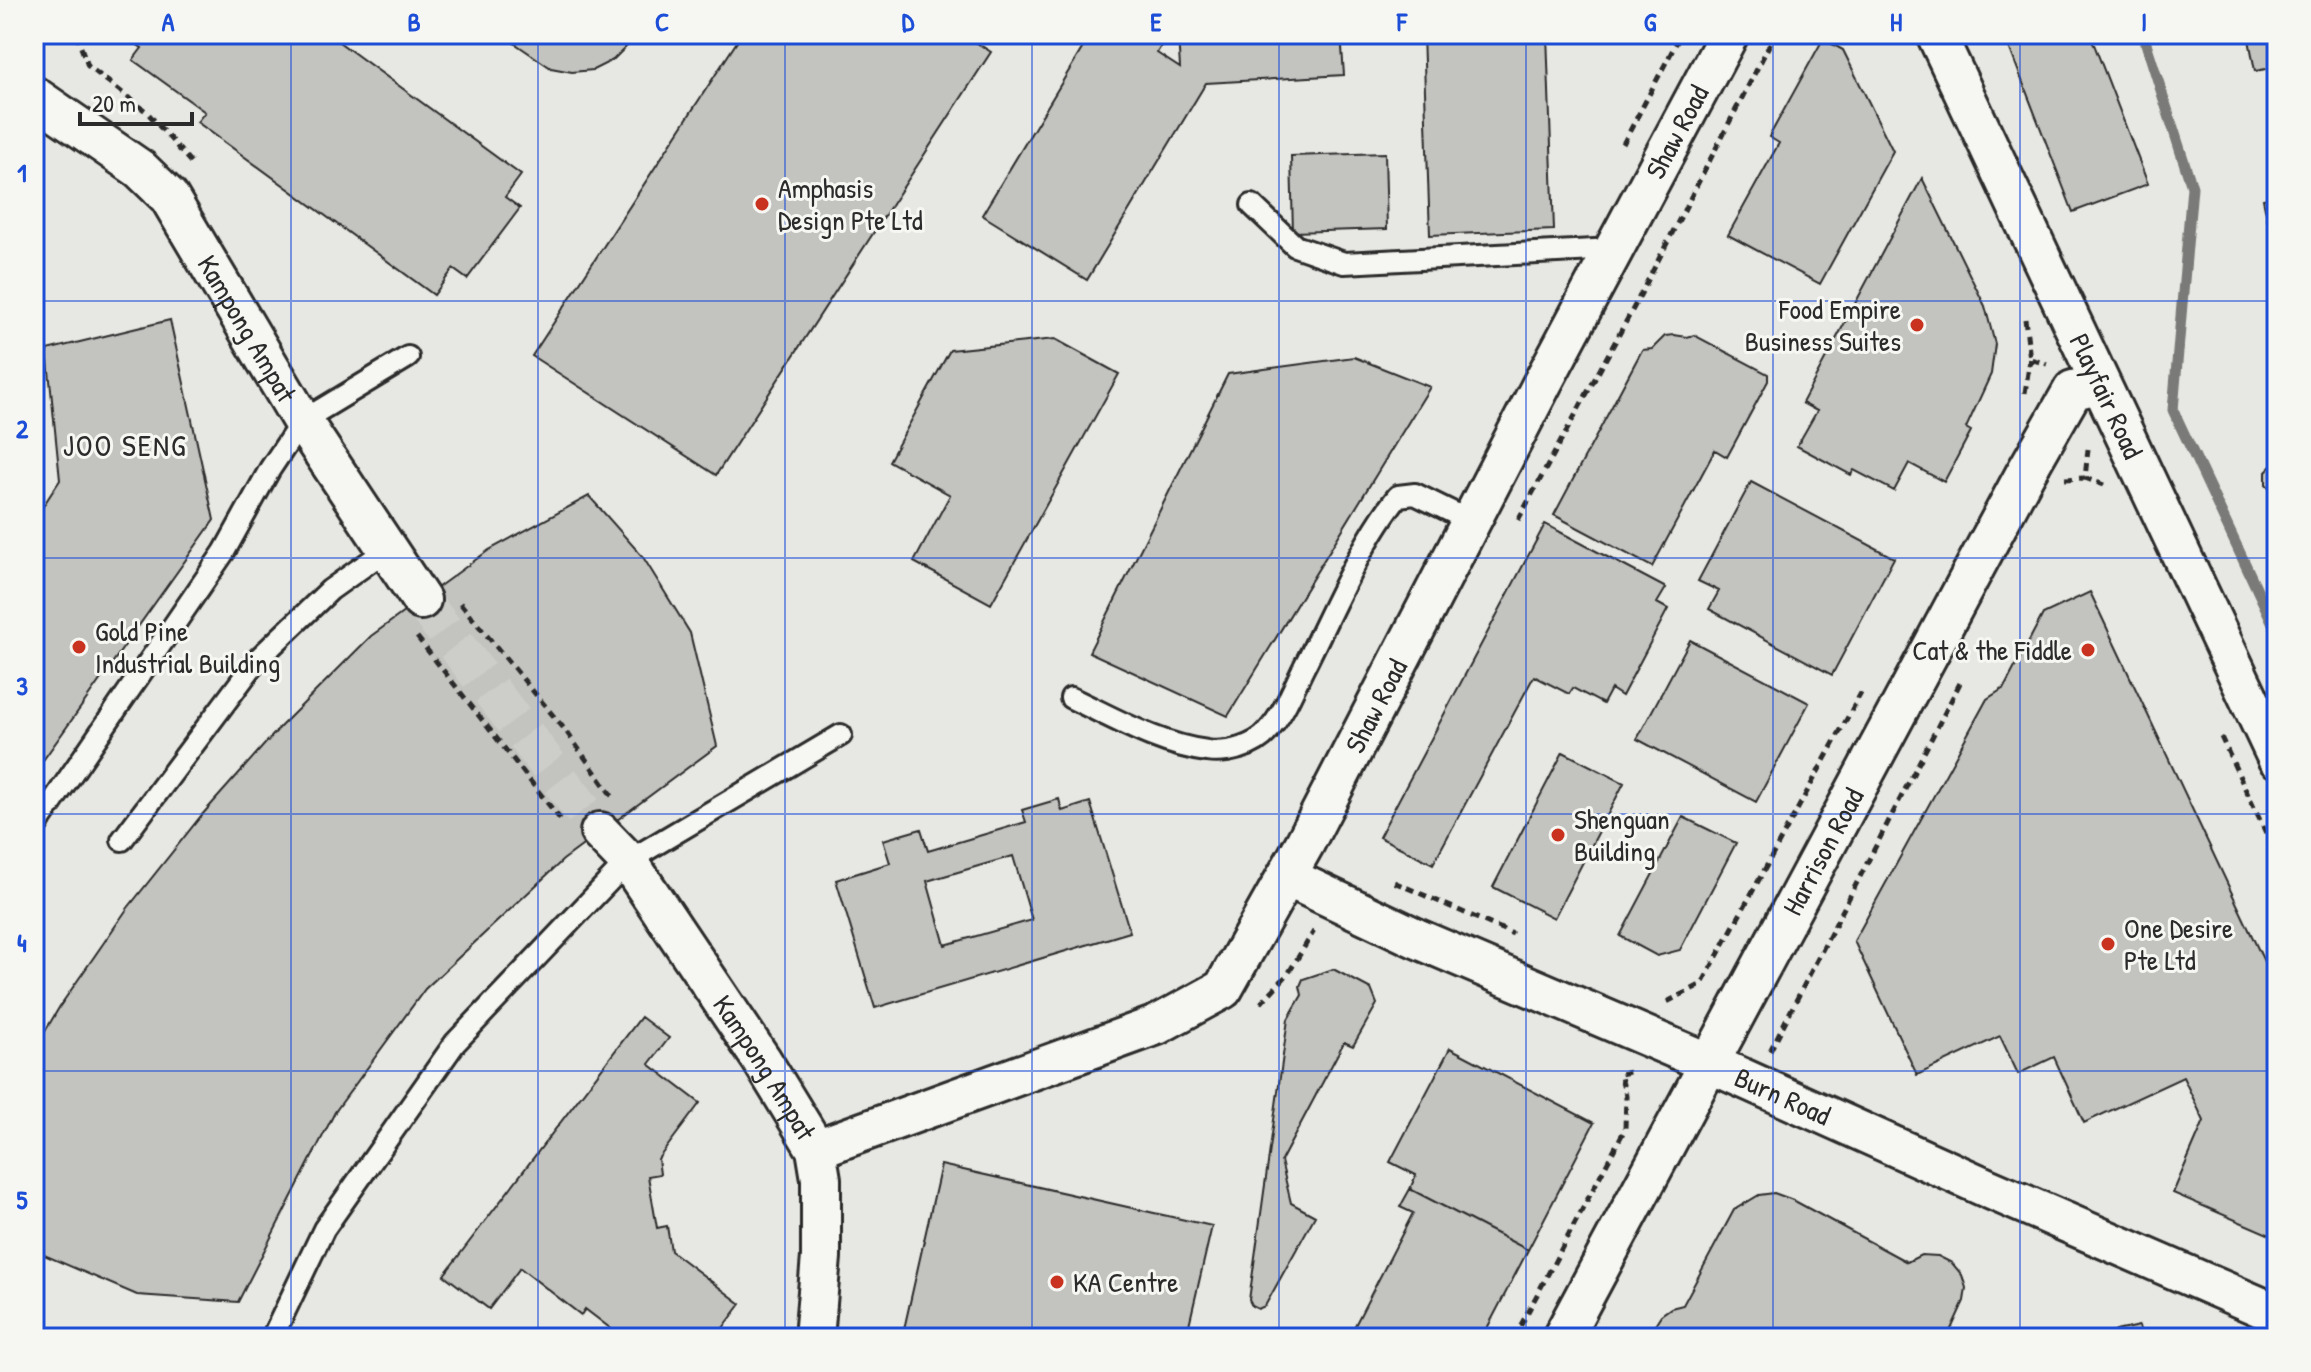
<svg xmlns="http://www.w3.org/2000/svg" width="2311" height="1372" viewBox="0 0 2311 1372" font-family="'Patrick Hand',sans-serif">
<rect width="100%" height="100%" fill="#f6f6f2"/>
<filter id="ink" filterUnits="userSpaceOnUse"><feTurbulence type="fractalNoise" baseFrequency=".0125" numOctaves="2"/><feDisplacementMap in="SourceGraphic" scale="16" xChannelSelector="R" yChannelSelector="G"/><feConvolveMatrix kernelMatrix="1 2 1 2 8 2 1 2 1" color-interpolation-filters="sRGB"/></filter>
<g filter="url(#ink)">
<path fill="#e7e7e3" d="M34,34H2277V1338H34Z"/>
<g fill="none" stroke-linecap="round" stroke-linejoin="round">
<path stroke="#7a7a78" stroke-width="11" d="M2143,34L2192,187L2173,410L2277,632"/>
</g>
<path fill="#c3c3c0" stroke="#2b2b2b" stroke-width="2" fill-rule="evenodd" d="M127,34H328L521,175L505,197L520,208L467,279L453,269L434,295L197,122L205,112L133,60L142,48L125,37Z
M501,34H633L628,45L613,60L593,70L572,72L551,68Z
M742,34H963L991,52L716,475L532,356Z
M1091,34H1168L1157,53L1180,68L1178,34H1341L1344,75L1206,83L1087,280L982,215Z
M1423,34H1547L1554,230L1430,235Z
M2004,34H2090L2148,184L2073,212Z
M2248,34H2277V67L2255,71Z
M1823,39L1843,50L1893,151L1820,284L1728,235L1779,143L1769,137Z
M1385,153L1387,229L1293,232L1291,156Z
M1922,178L1985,306L1995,344L1991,374L1966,428L1971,431L1944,482L1909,463L1894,491L1854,470L1851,475L1797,446L1817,411L1802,403Z
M2277,196V265L2263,199Z
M170,320L214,520L34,773V520L60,480L47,350Z
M1674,335L1687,337L1694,335L1768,374V381L1727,457L1715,450L1652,567L1554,515L1642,350L1652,349L1665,336Z
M1055,339L1119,374L991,604L914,562L950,495L889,461L950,350Z
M1354,357L1430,387L1228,716L1089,652L1228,374Z
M2277,461V496L2266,484V472Z
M1751,482L1894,558L1832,675L1709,609L1719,591L1698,581Z
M589,496L643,557L690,633L717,746L563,860L425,989L335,1112L238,1302L137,1295L37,1252L34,1249V1050L60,1006L127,909L201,816L281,726L371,636L489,550Z
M1545,524L1666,588L1657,603L1668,609L1622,696L1611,689L1603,704L1573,688L1569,694L1534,676L1433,864L1379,837Z
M2090,592L2277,989V1238L2173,1193L2204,1121L2183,1077L2084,1123L2054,1057L2018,1074L2000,1036L1917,1075L1854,941L1987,699L2004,688L2043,614Z
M1690,640L1809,703L1756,802L1637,739Z
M1563,752L1624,783L1554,918L1493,887Z
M1059,799L1062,811L1090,802L1130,932L875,1008L836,880L890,863L883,840L921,829L928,851L1026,822L1022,810ZM1013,856L1032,920L945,945L927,881Z
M1683,817L1736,843L1680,950L1657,956L1620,936Z
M1333,969L1371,989L1377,1004L1353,1046L1344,1042L1281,1161L1291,1203L1315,1216L1265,1306L1258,1309L1252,1306L1249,1300L1288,1019L1302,995L1300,986L1303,979Z
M641,1017L669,1038L649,1064L700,1103L658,1159L660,1174L648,1176L657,1228L667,1226L671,1251L741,1304L720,1332L728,1338H623L585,1309L581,1315L520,1268L489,1309L444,1275Z
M1450,1048L1594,1123L1528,1250L1410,1189L1416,1175L1390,1162Z
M941,1165L1212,1226L1186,1338H902Z
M1410,1189L1528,1250L1482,1338H1356L1350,1335L1413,1213L1400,1207Z
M1774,1193L1793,1200L1907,1262L1921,1255L1938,1256L1952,1263L1962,1275L1966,1288L1964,1301L1947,1338H1651L1652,1329L1661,1315L1671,1308L1683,1305L1734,1210L1759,1195Z
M2139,1326L2142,1338H2083Z"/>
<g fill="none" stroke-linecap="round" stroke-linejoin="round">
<path stroke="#cdcdca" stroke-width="38" stroke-dasharray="38 19" stroke-linecap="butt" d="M421,600L600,832"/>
<defs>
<path id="lane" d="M1252,205L1295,246L1344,263L1614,249
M1071,698C1114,718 1159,745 1207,751C1226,754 1255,747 1268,731C1284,713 1293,689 1304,667C1331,614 1361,542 1398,496L1415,494L1470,521
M34,829L224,552L270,469L302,421L408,357
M122,840L257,660L330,590L389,548
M272,1338L324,1229L455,1043L628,861L841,735"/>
<g id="street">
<path id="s1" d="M1936,34L2277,758"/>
<path id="s2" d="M34,96L140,169L169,197L302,421L421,600"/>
<path id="s3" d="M600,832L628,861L761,1059L816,1149L821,1179V1257L814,1338"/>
<path id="s4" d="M1287,877L1416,938L1709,1063L1987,1188L2277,1314"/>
<path id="s5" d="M816,1149L1157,1025L1223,989L1305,843L1543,382L1729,34"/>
<path id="s6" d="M1562,1338L2025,474L2073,390L2099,384"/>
</g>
</defs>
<use href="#lane" stroke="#2b2b2b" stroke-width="26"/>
<use href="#street" stroke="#2b2b2b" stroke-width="44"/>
<path stroke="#2b2b2b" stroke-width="5" stroke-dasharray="8 6" stroke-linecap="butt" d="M76,34L88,66L147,112L193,165
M1623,144L1681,34
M2025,319L2030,359L2047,364
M2025,393L2030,359
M2088,449L2085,478L2104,485
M2065,479L2085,478
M1518,520L1634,307L1775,34
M460,603L566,731L612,796
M417,637L564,824
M2221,737L2273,848L2277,850
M1394,882L1513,934
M1667,1002L1702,984L1861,693
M1261,1003L1288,974L1314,931
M1770,1051L1960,683
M1514,1338L1625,1129L1626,1095L1620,1074L1630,1072"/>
<use href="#lane" stroke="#f6f6f2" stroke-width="20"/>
<use href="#street" stroke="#f6f6f2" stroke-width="38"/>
</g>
</g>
<path fill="none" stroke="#1d4ed8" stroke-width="2" stroke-opacity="0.55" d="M291,34V1338M538,34V1338M785,34V1338M1032,34V1338M1279,34V1338M1526,34V1338M1773,34V1338M2020,34V1338M34,301H2277M34,558H2277M34,814H2277M34,1071H2277"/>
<g fill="#c8321e" stroke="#f6f6f2" stroke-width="3">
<circle cx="762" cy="204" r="8"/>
<circle cx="1917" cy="325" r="8"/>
<circle cx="79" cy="647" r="8"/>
<circle cx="2088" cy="650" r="8"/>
<circle cx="1558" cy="835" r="8"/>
<circle cx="2108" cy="944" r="8"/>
<circle cx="1057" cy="1282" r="8"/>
</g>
<g text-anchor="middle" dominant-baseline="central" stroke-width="6" stroke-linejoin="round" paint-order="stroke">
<g font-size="28" fill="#2b2b2b" stroke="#f6f6f2">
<text stroke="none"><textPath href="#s5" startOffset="1408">Shaw Road</textPath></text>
<text stroke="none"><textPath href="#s2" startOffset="322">Kampong Ampat</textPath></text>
<text stroke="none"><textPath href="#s1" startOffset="400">Playfair Road</textPath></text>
<text stroke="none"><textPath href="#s5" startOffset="760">Shaw Road</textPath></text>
<text stroke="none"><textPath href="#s6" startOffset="552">Harrison Road</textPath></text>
<text stroke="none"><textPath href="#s3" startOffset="288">Kampong Ampat</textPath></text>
<text stroke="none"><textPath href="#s4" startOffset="542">Burn Road</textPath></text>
</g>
<g font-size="28" fill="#2b2b2b" stroke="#f6f6f2" text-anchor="start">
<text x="778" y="188">Amphasis<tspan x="778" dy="32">Design Pte Ltd</tspan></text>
<text x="1901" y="309" text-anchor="end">Food Empire<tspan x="1901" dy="32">Business Suites</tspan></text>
<text x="95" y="631">Gold Pine<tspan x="95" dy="32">Industrial Building</tspan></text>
<text x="2072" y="650" text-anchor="end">Cat &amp; the Fiddle</text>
<text x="1574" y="819">Shenguan<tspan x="1574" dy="32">Building</tspan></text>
<text x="2124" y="928">One Desire<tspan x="2124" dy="32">Pte Ltd</tspan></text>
<text x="1073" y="1282">KA Centre</text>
</g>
<g font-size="30" letter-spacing="2" fill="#2b2b2b" stroke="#f6f6f2">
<text x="125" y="445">JOO SENG</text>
</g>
</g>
<rect width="2311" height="1372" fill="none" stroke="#f6f6f2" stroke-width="88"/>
<path d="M80 112v12h112v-12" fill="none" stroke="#2b2b2b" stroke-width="4"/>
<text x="92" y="112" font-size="24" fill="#2b2b2b" stroke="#f6f6f2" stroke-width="6" paint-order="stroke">20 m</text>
<rect x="44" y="44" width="2223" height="1284" fill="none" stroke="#1d4ed8" stroke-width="3"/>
<g font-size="26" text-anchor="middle" font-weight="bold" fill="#1d4ed8">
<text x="168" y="31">A</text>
<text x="414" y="31">B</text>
<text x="662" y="31">C</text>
<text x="908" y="31">D</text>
<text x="1156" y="31">E</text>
<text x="1402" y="31">F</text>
<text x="1650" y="31">G</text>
<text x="1896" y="31">H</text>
<text x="2144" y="31">I</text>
<text x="22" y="182">1</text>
<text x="22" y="438">2</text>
<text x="22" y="695">3</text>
<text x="22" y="952">4</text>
<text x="22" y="1209">5</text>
</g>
</svg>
